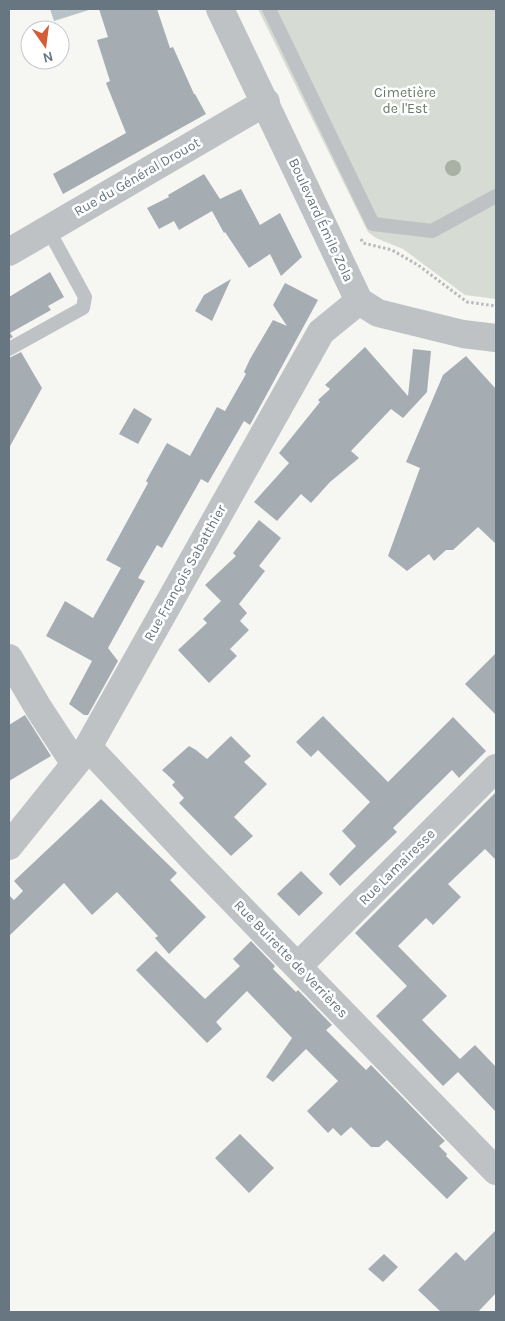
<svg xmlns="http://www.w3.org/2000/svg" width="505" height="1321" viewBox="0 0 505 1321" font-family="Karla,sans-serif">
<rect width="100%" height="100%" fill="#f6f6f3"/>
<path fill="#d6dbd3" d="M258,9H496V299L465,295L403,249L376,238L368,232Z"/>
<path fill="#b9c2c7" d="M50,9H92L54,21Z"/>
<path fill="#a6adb2" d="M99,9H157L170,48L173,47L194,94H195L206,114L63,194L53,174L126,133L106,83L110,81L97,40L108,37Z
M204,174L220,199L241,189L260,225L280,213L302,257L281,276L270,254L249,268L225,232L224,233L212,211L179,230L174,221L159,229L147,208L169,197L168,195Z
M50,272L64,297L48,306L51,310L10,333L13,337L9,339V297Z
M231,279L212,321L195,311L204,295Z
M285,283L318,300L250,425L244,421L208,483L201,479L162,548L157,545L138,578L145,581L108,648L118,661L88,715H84L69,704L92,661L46,636L65,601L93,618L121,568L106,560L148,483L146,481L167,443L190,456L217,407L225,411L246,374L244,372L250,359L273,320L287,326L273,305Z
M365,347L408,396L413,349L431,351L427,392L403,418L391,409L351,451L359,458L330,482L311,503L301,494L277,521L254,502L289,463L279,453L320,402L318,400L330,389L325,385Z
M21,352L42,388L9,448V358Z
M466,356L496,389V544L478,527L453,550H446L434,561L429,554L407,571L388,556L420,468L406,462L443,375Z
M134,408L152,419L138,444L119,434Z
M259,520L281,538L259,566L265,571L239,604L247,613L240,621L249,630L230,649L237,656L209,683L178,650L207,623L203,619L221,601L205,585L236,556L233,553Z
M496,653V715L465,684Z
M25,715L51,756L9,781V725Z
M323,716L388,782L453,717L486,751L459,778L452,770L393,828L397,832L340,886L329,874L356,846L342,831L370,802L318,750L311,757L296,742Z
M231,736L251,756L244,762L267,784L234,817L253,836L231,856L179,803L184,798L172,785L175,782L162,770L189,746L196,750L207,759Z
M496,792V860L485,849L448,884L461,897L433,925L426,918L398,946L447,996L422,1020L460,1059L475,1045L496,1067V1112L458,1072L443,1086L376,1016L407,986L355,933Z
M101,799L177,873L170,880L206,917L169,954L155,938L158,936L117,892L92,915L64,883L9,936V895L14,900L23,891L14,881Z
M301,871L323,893L299,916L277,894Z
M251,941L275,966L273,969L296,992L298,990L332,1025L326,1030L366,1070L371,1065L445,1141L439,1146L447,1154L446,1156L468,1178L447,1199L387,1140L379,1147H371L351,1127L341,1136L333,1128L328,1133L307,1111L338,1081L306,1049L273,1082L266,1077L292,1038L247,991L216,1022L222,1029L207,1043L136,970L156,951L205,999L240,966L233,959Z
M240,1134L274,1168L249,1193L215,1158Z
M496,1230V1293L478,1312H441L418,1290L456,1252L465,1261Z
M384,1254L398,1267L383,1282L368,1269Z"/>
<g fill="none" stroke-linecap="round" stroke-linejoin="round">
<path stroke="#b8bbbd" stroke-width="3" stroke-dasharray="2.5 2.5" stroke-linecap="butt" d="M361,239L363,243L392,250L418,265L467,302L496,306"/>
<path stroke="#bec2c5" stroke-width="14" d="M269,9L373,224L432,231L496,196
M9,349L83,308L85,297L48,229"/>
<path stroke="#bec2c5" stroke-width="28" d="M220,9L359,301L378,313L463,334L496,338
M9,252L266,102
M9,658L39,709L75,764
M88,747L194,860L496,1171
M9,846L75,764L88,747L321,332L359,301
M298,966L496,768"/>
</g>
<circle fill="#a9b1a5" cx="453" cy="168" r="8"/>
<g text-anchor="middle" dominant-baseline="central" stroke-width="5" stroke-linejoin="round" paint-order="stroke">
<g font-size="14" fill="#6a7966" stroke="#fff">
<text x="405" y="92">Cimetière<tspan x="405" dy="16">de l'Est</tspan></text>
</g>
<g font-size="14" fill="#687682" stroke="#fff">
<text transform="translate(137 177) rotate(-30)">Rue du Général Drouot</text>
<text transform="translate(321 220) rotate(65)">Boulevard Émile Zola</text>
<text transform="translate(185 573) rotate(-61)">Rue François Sabatthier</text>
<text transform="translate(397 867) rotate(-45)">Rue Lamairesse</text>
<text transform="translate(291 959) rotate(46)">Rue Buirette de Verrières</text>
</g>
</g>
<rect width="505" height="1321" fill="none" stroke="#687682" stroke-width="20"/>
<g transform="translate(45 45) rotate(166)"><circle r="24" fill="#ffffff" stroke="#c3c8cd"/>
<path d="M0-4L9 19L0 12L-9 19Z" fill="#d35d36"/>
<text y="-8" font-size="14" font-weight="bold" text-anchor="middle" fill="#687682">N</text>
</g>
</svg>
